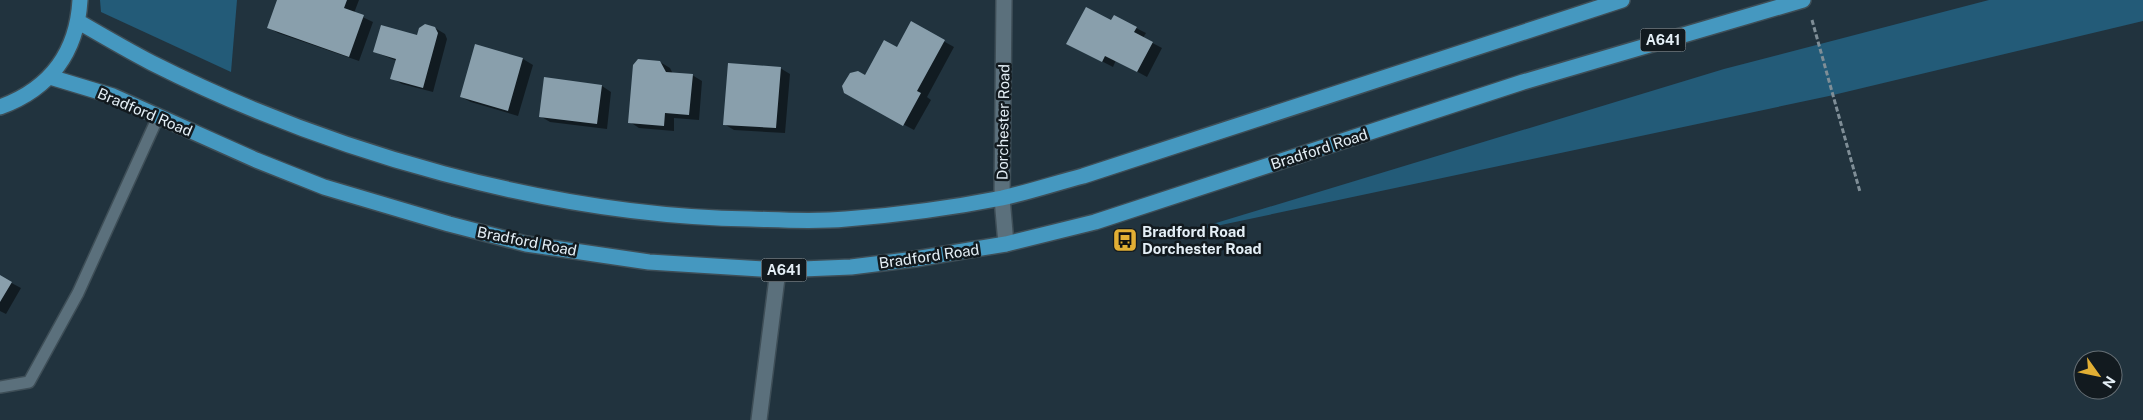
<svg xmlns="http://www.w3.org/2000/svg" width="2143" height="420" viewBox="0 0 2143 420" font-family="'Public Sans',sans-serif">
<rect width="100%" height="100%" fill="#21333e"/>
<path fill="#235b78" d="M100,0H237L231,72L101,12Z
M1989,0H2143V21L1829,96L1183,233L1724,69Z"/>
<path fill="#0007" d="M278,0H359L354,13L373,22L359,61L278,33L269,28Z
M1111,22L1136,28L1146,33L1143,38L1162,48L1147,77L1116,60L1113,67L1078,49Z
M911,23L954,47L927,97L931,100L914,130L845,93L898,48Z
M435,28L445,34L447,39L433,92L402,84L392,78L397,61L375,52Z
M476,46L523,59L533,65L518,116L471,102L461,97Z
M660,62L670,68L673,74L692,75L702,81L699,120L674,118V131L639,128L630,122Z
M780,68L790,74L785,133L734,130L724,124Z
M602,86L611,92L607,129L550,122L540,116Z
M0,277L21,288L6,314L0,311Z"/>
<path fill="#899fac" d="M277,0H347L344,8L364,15L349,57L267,28Z
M1086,7L1111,20L1114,15L1137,27L1134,32L1153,42L1137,72L1105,56L1102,62L1066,44Z
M911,21L945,40L917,91L921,93L903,126L844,93L842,86L850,73L858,71L865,75L884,40L897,47Z
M425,24L435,27L438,33L423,88L390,79L396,59L373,52L381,25L417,35L419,28Z
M475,44L523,58L508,111L460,97Z
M638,59L660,61L666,72L693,74L689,115L665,113L664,126L628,123L633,65Z
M728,63L781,67L776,128L723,125Z
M544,77L602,85L597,124L539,117Z
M0,275L12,282L0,302Z"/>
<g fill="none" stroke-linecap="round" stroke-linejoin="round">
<defs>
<path id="lane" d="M0,387L29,382L78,293L158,117"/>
<path id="street" d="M1004,0L1002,198L1006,244
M759,420L778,270"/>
<path id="primary" d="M79,22C103,36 127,50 152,63C331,153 551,216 751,219C783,220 815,222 846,219C898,215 951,208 1002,198C1029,192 1056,183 1083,176L1622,0
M50,77L113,96L256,160L324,187L449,224L526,244L649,262L778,270L851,267L915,259L1006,244L1095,222L1523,82L1803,0
M0,107C50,89 77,52 80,0"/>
</defs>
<use href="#lane" stroke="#3e4e57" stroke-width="14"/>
<use href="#street" stroke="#3e4e57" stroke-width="18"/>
<use href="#primary" stroke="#3e4e57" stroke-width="18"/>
<path stroke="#7f8e97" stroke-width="3" stroke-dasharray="5 2.5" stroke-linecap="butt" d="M1812,20L1860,192"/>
<use href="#lane" stroke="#5b707c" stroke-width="11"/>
<use href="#street" stroke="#5b707c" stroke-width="15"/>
<use href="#primary" stroke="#4598c0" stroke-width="15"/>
</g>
<defs>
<symbol id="bus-square" viewBox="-11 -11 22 22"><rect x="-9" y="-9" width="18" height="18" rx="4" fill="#e2af34" stroke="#121a1f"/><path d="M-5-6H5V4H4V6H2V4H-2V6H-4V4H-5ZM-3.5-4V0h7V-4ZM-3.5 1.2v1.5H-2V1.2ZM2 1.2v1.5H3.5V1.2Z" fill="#111"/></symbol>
</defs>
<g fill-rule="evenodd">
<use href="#bus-square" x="1111" y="226" width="28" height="28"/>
</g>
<g text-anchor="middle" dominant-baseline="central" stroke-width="5" stroke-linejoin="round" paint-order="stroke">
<g fill="#121a1f" stroke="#a5afb6" stroke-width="1">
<rect x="1640.5" y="28.5" width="45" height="23" rx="4"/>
<rect x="761.5" y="258.5" width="45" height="23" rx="4"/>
</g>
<g font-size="14" font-weight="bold" fill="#e4eff6">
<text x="1663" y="40">A641</text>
<text x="784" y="270">A641</text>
</g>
<g font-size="15" fill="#e4eff6" stroke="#121a1f">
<text transform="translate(145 112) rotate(23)">Bradford Road</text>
<text transform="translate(1003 122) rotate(-89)">Dorchester Road</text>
<text transform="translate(1319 149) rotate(-18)">Bradford Road</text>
<text transform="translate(527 241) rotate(11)">Bradford Road</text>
<text transform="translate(929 256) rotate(-8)">Bradford Road</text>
</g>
<g font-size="15" font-weight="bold" fill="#e4eff6" stroke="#121a1f" text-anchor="start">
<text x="1142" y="231">Bradford Road<tspan x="1142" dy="17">Dorchester Road</tspan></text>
</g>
</g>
<g transform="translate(2098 375) rotate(123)"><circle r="24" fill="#121a1f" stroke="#666f75"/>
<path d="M0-4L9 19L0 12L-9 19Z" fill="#e2af34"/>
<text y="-8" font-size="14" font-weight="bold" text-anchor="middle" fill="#e4eff6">N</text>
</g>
</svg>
